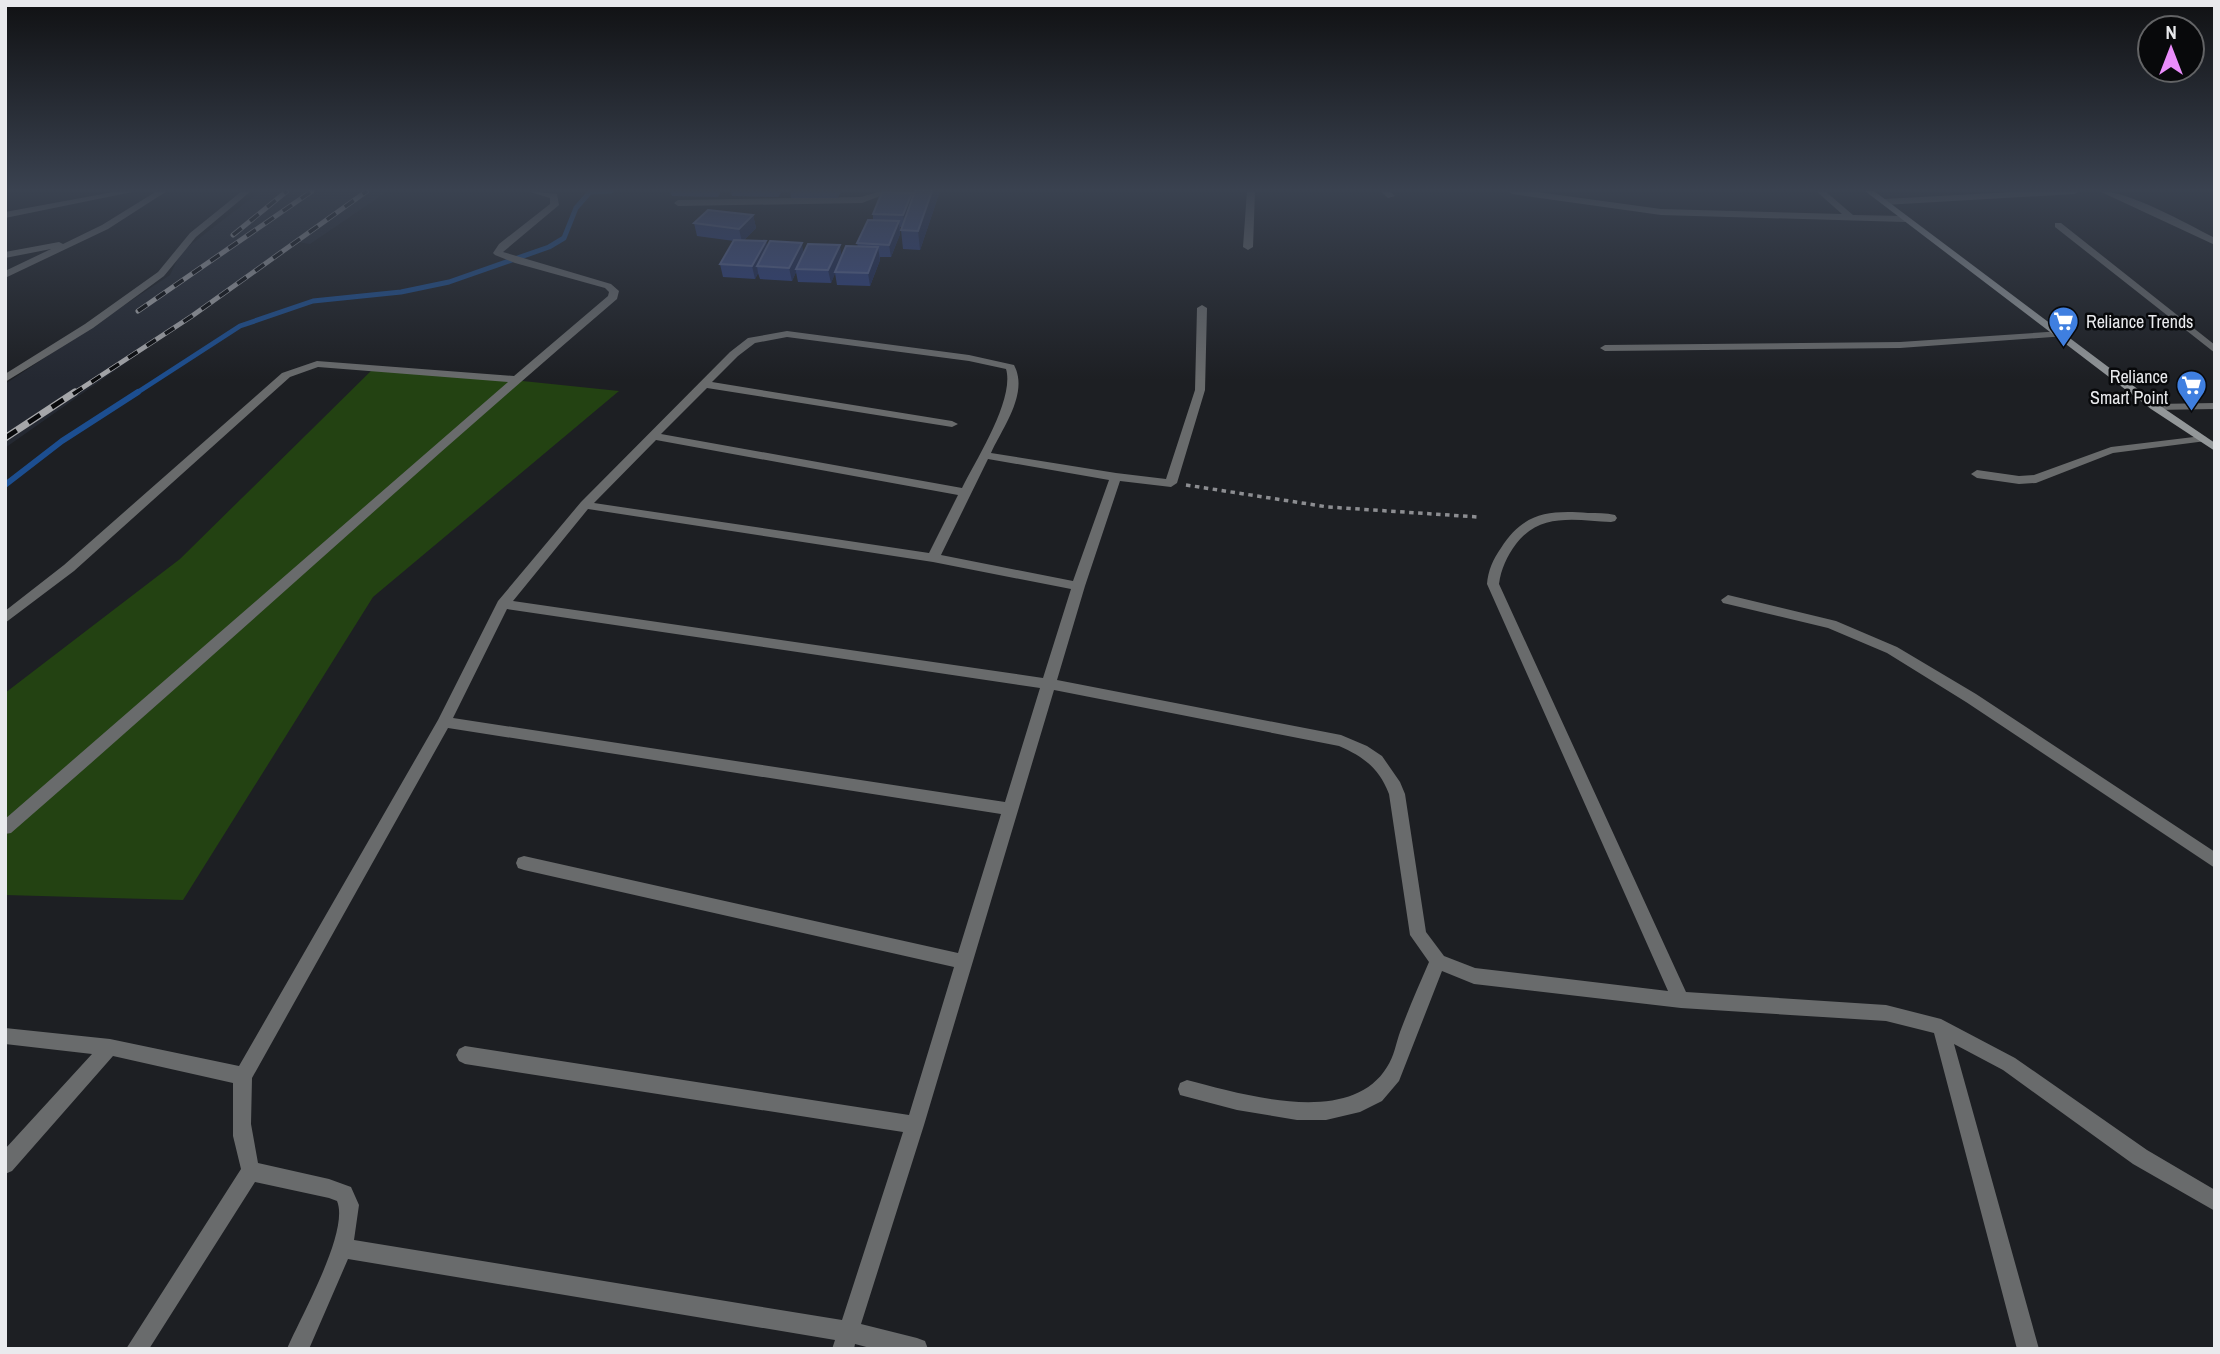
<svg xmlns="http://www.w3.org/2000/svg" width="2220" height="1354" viewBox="0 0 2220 1354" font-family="'Archivo Narrow',sans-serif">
<rect width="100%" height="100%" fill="#1d1f23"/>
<path fill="#242831" d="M261,191H388L310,244L297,242L5,448V384L170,275L181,252Z"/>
<path fill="#234212" d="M376,366L619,391L373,597L183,900L5,895V693L180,559Z"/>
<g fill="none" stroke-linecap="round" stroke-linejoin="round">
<path stroke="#1c4e90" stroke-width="5" d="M135,394L240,326L313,301L401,292L449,282L549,247L564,238L576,208L590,192L611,191"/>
<path stroke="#1c4e90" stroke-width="6" d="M5,485L62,441L138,392"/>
<path stroke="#8c8d91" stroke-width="3.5" stroke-dasharray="4.5 4.5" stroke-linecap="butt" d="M1186,485L1328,507L1478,517"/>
<path fill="#696b6c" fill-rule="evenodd" d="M119,191H137L5,218V212Z
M157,191H167L108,229L5,278V271L51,249L5,258V252L59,242L63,244L102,225Z
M242,191H251L196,237L164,276L93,328L5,382V374L85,324L158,272L190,233Z
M527,191L557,194L559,205L503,252L611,284L619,291L617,299C412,474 214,657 11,833L5,834V819L508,382L318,367L290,377L74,571L5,623V611L64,565L282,373L317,361L514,376L608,296L609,292L605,288L515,263L495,255L493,253L499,244L550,204V198Z
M881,191H893L862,203L678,206L674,203L678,200L861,197Z
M1247,191H1255L1253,247L1248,250L1243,247Z
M1380,191H1390L1395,196L1388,198Z
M1508,191H1530L1661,209L1842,214L1816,191H1825L1853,215L1905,216L1910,219L1905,222L1661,215L1512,194Z
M2031,191H2079L2075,194L1884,205L1880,202L1884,199Z
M2099,191C2130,191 2185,223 2215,238V245Z
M2055,223H2061L2215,345V353L2055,227Z
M1202,305L1207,308L1205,390L1177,483L1171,487L1120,481L1085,586L1057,680L1341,735L1367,746L1382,756L1400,782L1405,794L1426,932L1444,956L1475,968L1668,991L1487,584C1488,571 1493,559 1501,548C1523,513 1548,510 1588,513C1597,513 1606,513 1615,515L1617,518L1615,521L1611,522C1576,520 1540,512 1516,544C1507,556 1501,569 1499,584L1686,992L1886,1005L1941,1019L2015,1058L2147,1150L2215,1190V1211L2133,1164L2003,1070L1954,1044L2039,1349H2017L1934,1033L1886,1021L1681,1008L1474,984L1442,971L1399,1081L1382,1101L1360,1112L1326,1120H1297L1237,1110L1180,1095L1178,1089L1180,1083L1187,1080C1242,1094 1350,1128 1387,1067C1394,1057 1396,1043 1400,1032C1409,1008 1419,985 1429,962L1410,935L1389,794C1379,768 1364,757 1339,746L1054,690L924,1125L861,1324L917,1338L925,1341L928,1349H874L855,1344L854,1349H832L835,1340L348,1259L309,1349H287C300,1318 350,1231 337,1201L329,1198L255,1182L149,1349H126L241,1169L233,1136V1083L113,1056L12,1171L5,1174V1149L92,1054L5,1044V1028L110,1039L239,1066L438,720L498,601L581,502L730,352L748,338L787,331L969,355L1014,365C1029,393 1003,427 991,453L1116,473L1166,479L1195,390L1197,308ZM787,337L969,361L1006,369C1015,399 976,460 962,488L661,434L707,388L952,427L958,424L952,421L712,382L738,356L755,343ZM656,440L958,495L929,553L594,503ZM988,459L1109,480L1073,581L941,555ZM588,509L933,562L1071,589L1043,678L513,601ZM507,609L1040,688L1005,802L453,718ZM448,728L1001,814L958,953L524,856L518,858L516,863L518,868L524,870L954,967L909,1115L465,1046L459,1049L456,1055L459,1061L465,1064L903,1132L842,1320L354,1240L359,1205L351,1187L329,1179L258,1163L251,1124L252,1078Z
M2062,331L2067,334L2066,336L1900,348L1605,351L1600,348L1605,345L1900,342Z
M2215,403V409L2155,410L2149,407L2155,404Z
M2202,436L2206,437V441L2113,453L2036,483L2019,484L1977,478L1971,474L1977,470L2019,476L2034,475L2111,447Z
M1728,595L1836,621L1897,647L1976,694L2215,852V868L1966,702L1887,653L1828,628L1723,603L1721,600Z"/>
<path fill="#939799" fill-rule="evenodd" d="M1865,191H1874L2159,405L2215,443V451L2151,409Z"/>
<defs>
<path id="rail-far1" d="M233,235L287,191
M138,311L312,191
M73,394L192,316L367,191"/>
<path id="rail" d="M5,438L75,392"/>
</defs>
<use href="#rail-far1" stroke="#a5a6a9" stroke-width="5"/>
<use href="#rail" stroke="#a5a6a9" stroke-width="7"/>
<use href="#rail-far1" stroke="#08090b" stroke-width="3.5" stroke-dasharray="11" stroke-linecap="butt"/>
<use href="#rail" stroke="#08090b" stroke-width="4.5" stroke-dasharray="14" stroke-linecap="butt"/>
</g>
<path fill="#2e4081" d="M670,191H721L718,197L672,196Z
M731,191H781L779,197L732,196Z
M790,191H841L838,198H791Z
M915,191H940L920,250L903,249L901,230L902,227H900V234L891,257H880V260L870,286L837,285L835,273L831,283L798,282L796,272L792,281L760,279L758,273L755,279L723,277L720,264L734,241L697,236L694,223L753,215L756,228L744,240L767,247L804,253L842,256L858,247L857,243L873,220V214L912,193L913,198Z"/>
<path fill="#1f2b57" d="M932,191H940L920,250L918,231Z
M912,193L914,205L905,227L903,215Z
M753,215L756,228L742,242L739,229Z
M899,221L900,234L891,257L889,245Z
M766,241L769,253L757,266L758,273L755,279L752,266Z
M802,243L804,255L796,269V272L792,281L789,268Z
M840,245L842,258L831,283L828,270Z
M878,247L880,260L870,286L868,273Z"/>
<path fill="#42528d" stroke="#5c6a9c" stroke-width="2" d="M915,191H932L918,231L901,230Z
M882,192L912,193L903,215L873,214Z
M708,210L753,215L739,229L694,223Z
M868,220L899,221L889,245L857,243Z
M734,240L766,241L752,266L720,264Z
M770,241L802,243L789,268L757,266Z
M808,244L840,245L828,270L796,269Z
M846,246L878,247L868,273L835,272Z"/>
<linearGradient id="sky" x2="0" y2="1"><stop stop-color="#101113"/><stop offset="0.5" stop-color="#3a4250"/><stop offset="1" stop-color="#3a4250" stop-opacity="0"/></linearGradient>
<rect width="2220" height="380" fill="url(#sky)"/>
<defs>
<symbol id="supermarket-pin" viewBox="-11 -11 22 30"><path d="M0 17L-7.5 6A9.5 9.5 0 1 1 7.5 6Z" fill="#3f7fe0" stroke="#08090b"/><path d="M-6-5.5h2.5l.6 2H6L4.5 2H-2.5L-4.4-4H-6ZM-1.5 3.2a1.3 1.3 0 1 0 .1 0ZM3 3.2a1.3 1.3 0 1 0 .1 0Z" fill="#fff"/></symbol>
</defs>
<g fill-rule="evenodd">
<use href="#supermarket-pin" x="2046" y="304" width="35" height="47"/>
<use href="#supermarket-pin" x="2174" y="368" width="35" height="47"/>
</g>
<g text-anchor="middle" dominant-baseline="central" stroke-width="5" stroke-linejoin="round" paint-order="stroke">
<g font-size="18" fill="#e9eaed" stroke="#08090b" text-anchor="start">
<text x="2086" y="321">Reliance Trends</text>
<text x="2168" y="376" text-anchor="end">Reliance<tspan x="2168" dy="21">Smart Point</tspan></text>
</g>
</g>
<rect width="2220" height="1354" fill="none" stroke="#e9eaed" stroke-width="14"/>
<g transform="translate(2171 49)"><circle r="33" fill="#08090b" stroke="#626365" stroke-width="2"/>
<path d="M0-5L12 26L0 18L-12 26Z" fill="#eb8dfc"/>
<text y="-10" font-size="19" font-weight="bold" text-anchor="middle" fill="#e9eaed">N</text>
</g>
</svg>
